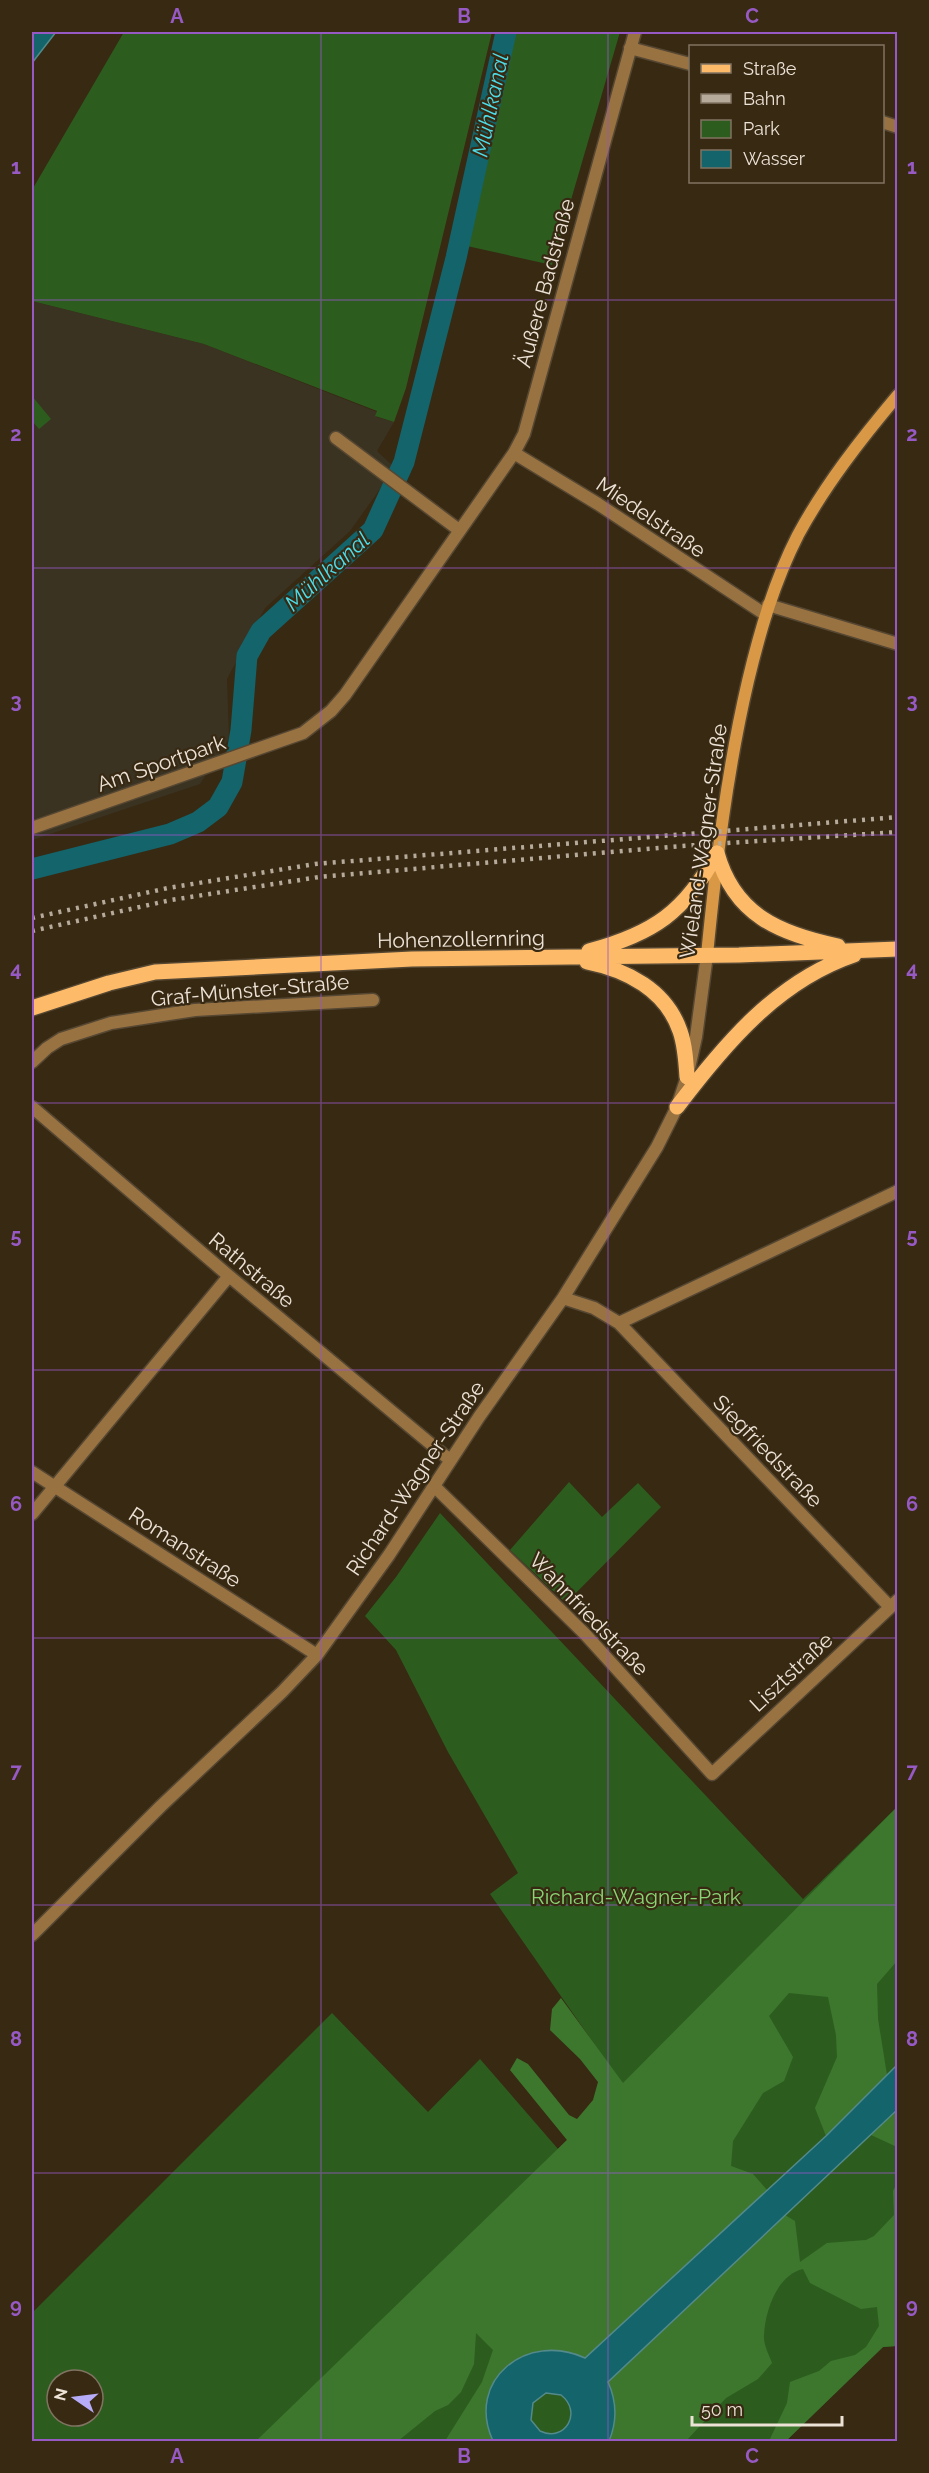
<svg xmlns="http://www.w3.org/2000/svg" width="929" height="2473" viewBox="0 0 929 2473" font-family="Raleway,sans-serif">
<rect width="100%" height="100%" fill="#382913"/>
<path fill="#3a3322" d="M32,301L204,344L377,412L376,417L394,422L377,451L395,468L350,531L265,608L227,679L229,739L200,784L32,840Z"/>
<path fill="#2c5d1f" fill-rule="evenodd" d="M124,32H492L406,388L394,422L375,416L377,411L204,344L32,301V190Z
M512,32H620L552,265L467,246Z
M32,396L51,419L39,429L32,421Z
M569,1482L602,1517L638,1483L661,1507L566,1603L510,1550Z
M440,1513L803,1899L897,1807V2346L883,2347L786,2441L32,2442V2313L332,2013L428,2112L480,2059L558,2149L622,2084L490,1894L518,1873L448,1752L396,1650L365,1616L396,1577ZM57,2380H93V2416H57Z"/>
<path fill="#3d772e" d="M897,1807V1961L877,1984L878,2019L887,2075L826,2136L815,2108L837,2057L836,2035L828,1997L789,1993L769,2016L793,2057L784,2081L763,2093L733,2141L731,2166L753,2174L767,2190L585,2359C528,2328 466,2382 493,2441H445L482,2382L493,2350L476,2333L474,2364L461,2392L448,2405L435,2411L398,2441L255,2442L567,2140L510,2070L517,2058L528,2064L569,2115L577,2119L593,2100L598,2082L580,2059L550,2030L552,2009L561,1998L623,2083Z
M897,2110V2147L871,2135Z
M897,2183V2346L883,2347L786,2441H769L787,2403L790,2382L819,2371L831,2361L855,2355L866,2347L879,2326L877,2307L861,2309L810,2283L803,2269C777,2275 765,2311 764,2335C763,2344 769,2355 772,2363L758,2379L726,2398L686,2441H609C618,2421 616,2403 607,2383L785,2215L795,2221L800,2262L827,2243L866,2240L874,2236L894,2215L893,2191Z"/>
<path fill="#13646b" stroke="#548a8b" stroke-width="1.5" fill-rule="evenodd" d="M32,32H56L32,63Z
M897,2065V2110L608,2382C617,2402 617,2422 609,2441H493C465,2380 527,2331 585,2358L826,2136ZM546,2393L561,2395C583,2412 565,2443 540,2431L531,2420L533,2403Z"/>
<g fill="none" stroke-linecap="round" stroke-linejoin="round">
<path stroke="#13646b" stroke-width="21" d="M32,869L170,834L198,822L218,807L232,782L241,730L247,656L261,631L373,530L404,462L456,258L506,32"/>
<defs>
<path id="minor" d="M630,48L690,64
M882,122L898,127
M336,438L459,530
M514,453L598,504L766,615
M768,605L898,644
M32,828L303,733L331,711L345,695L514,453L524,434L635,32
M32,1062L47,1048L61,1039L111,1023L195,1010L373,1000
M32,1107L229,1276L450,1460
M563,1298L594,1308L619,1323L890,1607
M619,1323L898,1191
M32,1472L317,1655
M434,1486L585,1634L712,1774L898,1600
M32,1514L229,1276
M32,1935L161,1806L282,1692L317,1655L389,1555L479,1417L563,1298L657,1147L677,1107L687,1077L696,1037L707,955"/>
<path id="secondary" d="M707,955C716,863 727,771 748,681C760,631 774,582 798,535C825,485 861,439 898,395"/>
<path id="primary" d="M717,853C734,915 780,934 838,946
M589,951C653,934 685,912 717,853
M587,962C627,970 666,990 680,1031C685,1045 686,1061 687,1077
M32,1008L109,983L155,972L412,959L739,955L898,949
M677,1107C724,1045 777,981 854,955"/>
</defs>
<use href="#minor" stroke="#554732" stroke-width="15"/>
<use href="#secondary" stroke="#554732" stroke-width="15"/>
<use href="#primary" stroke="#554732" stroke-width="18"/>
<use href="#minor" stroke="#997242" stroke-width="12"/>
<use href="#secondary" stroke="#d89846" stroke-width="12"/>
<use href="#primary" stroke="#fdbb6a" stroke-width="15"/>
<path stroke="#b6ab9b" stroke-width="4.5" stroke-dasharray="3 6" stroke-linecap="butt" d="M32,918L168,888L315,864L898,817
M32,931L171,900L319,877L681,846L898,832"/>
</g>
<path fill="none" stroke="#975ac4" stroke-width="1.5" stroke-opacity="0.55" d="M321,32V2442M608,32V2442M32,300H898M32,568H898M32,835H898M32,1103H898M32,1370H898M32,1638H898M32,1905H898M32,2173H898"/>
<g text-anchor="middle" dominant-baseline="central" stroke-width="4.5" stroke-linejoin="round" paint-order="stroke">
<g font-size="21" fill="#ece2d5" stroke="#382913">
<text transform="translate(545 283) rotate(-75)">Äußere Badstraße</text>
<text transform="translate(651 517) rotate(34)">Miedelstraße</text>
<text transform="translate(161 763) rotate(-19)">Am Sportpark</text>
<text transform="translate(703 841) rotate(-82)">Wieland-Wagner-Straße</text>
<text transform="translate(461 939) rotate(-1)">Hohenzollernring</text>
<text transform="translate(250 990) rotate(-5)">Graf-Münster-Straße</text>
<text transform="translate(252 1270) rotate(40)">Rathstraße</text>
<text transform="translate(768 1451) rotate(46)">Siegfriedstraße</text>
<text transform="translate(415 1478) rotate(-56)">Richard-Wagner-Straße</text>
<text transform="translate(185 1547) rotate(33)">Romanstraße</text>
<text transform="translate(589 1614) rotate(46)">Wahnfriedstraße</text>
<text transform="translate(791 1672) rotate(-43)">Lisztstraße</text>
</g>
<g font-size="21" fill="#88d674" stroke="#382913">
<text x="636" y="1896">Richard-Wagner-Park</text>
</g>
<g font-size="22" font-style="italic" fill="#4cddea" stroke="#382913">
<text transform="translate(490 105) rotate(-78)">Mühlkanal</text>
<text transform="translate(327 571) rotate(-42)">Mühlkanal</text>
</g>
</g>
<rect width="929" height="2473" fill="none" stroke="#382913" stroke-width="66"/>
<rect x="689" y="45" width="195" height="138" fill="#382913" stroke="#807361" stroke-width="1.5"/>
<rect x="701" y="64" width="30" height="9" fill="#fdbb6a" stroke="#807361" stroke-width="1.5"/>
<text x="743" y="75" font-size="18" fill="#ece2d5">Straße</text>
<rect x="701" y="94" width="30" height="9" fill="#b6ab9b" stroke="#807361" stroke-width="1.5"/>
<text x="743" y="105" font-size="18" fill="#ece2d5">Bahn</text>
<rect x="701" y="120" width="30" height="18" fill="#2c5d1f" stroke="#807361" stroke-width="1.5"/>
<text x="743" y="135" font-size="18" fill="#ece2d5">Park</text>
<rect x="701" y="150" width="30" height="18" fill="#13646b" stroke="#807361" stroke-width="1.5"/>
<text x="743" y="165" font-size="18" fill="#ece2d5">Wasser</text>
<g transform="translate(75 2398) rotate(284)"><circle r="28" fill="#382913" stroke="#807361" stroke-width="1.5"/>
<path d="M0-4.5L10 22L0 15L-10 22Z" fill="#b6acf8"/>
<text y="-9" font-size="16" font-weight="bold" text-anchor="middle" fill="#ece2d5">N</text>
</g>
<path d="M692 2416v9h150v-9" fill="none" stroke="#ece2d5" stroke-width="3"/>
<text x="701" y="2416" font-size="18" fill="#ece2d5" stroke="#382913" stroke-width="4.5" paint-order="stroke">50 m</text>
<rect x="33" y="33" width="863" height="2407" fill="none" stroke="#975ac4" stroke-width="2"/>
<g font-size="20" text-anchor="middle" font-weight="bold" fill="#975ac4">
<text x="177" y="23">A</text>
<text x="464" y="23">B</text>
<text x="752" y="23">C</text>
<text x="16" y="174">1</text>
<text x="912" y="174">1</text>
<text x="16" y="441">2</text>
<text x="912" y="441">2</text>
<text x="16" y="708">3</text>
<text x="912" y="708">3</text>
<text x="16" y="976">4</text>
<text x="912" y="976">4</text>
<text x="16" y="1243">5</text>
<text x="912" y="1243">5</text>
<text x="16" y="1511">6</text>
<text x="912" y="1511">6</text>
<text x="16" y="1778">7</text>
<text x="912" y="1778">7</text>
<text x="16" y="2046">8</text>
<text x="912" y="2046">8</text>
<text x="16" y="2313">9</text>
<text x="912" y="2313">9</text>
<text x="177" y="2463">A</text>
<text x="464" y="2463">B</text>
<text x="752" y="2463">C</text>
</g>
</svg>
